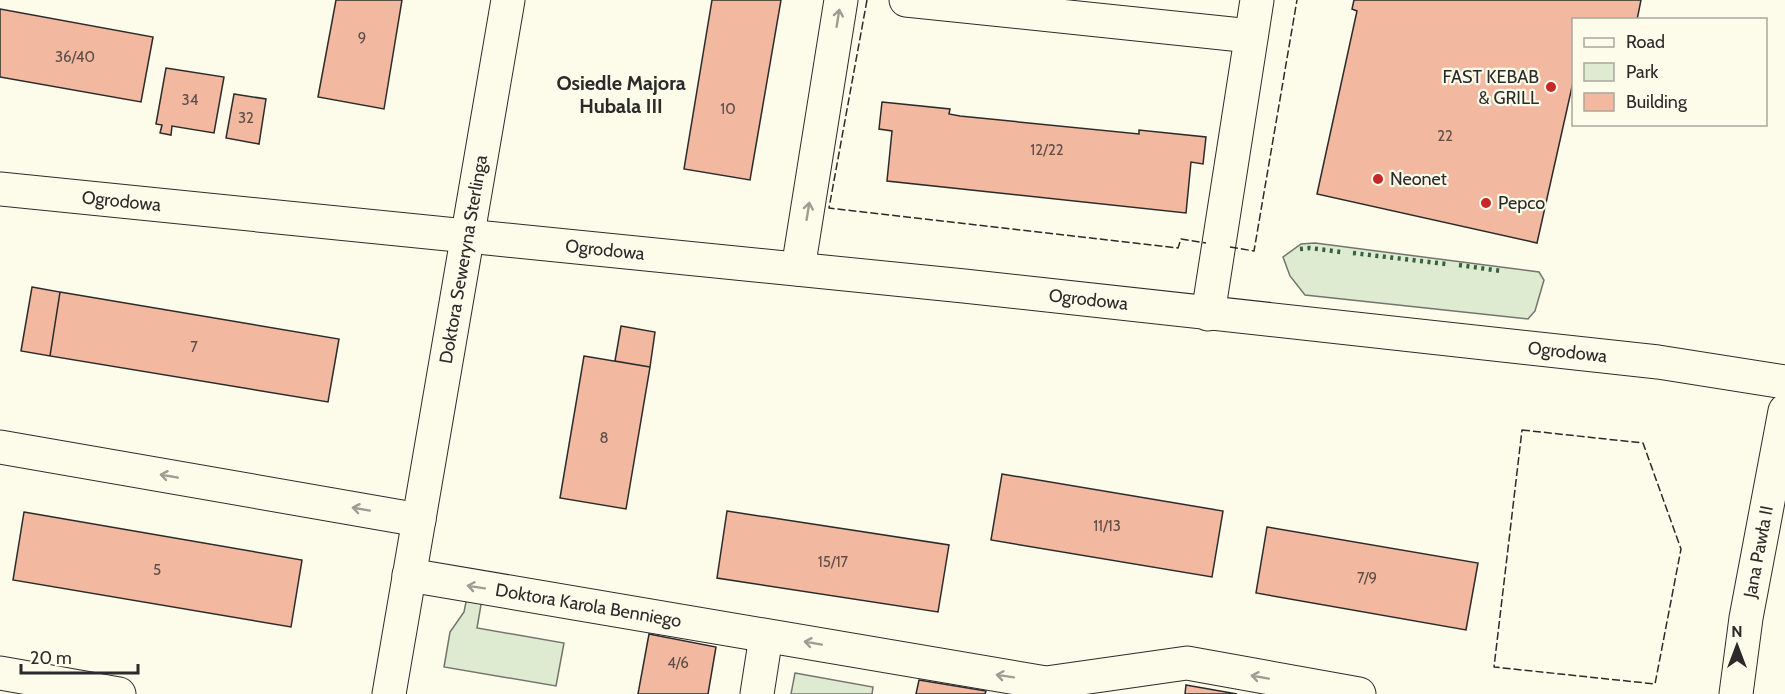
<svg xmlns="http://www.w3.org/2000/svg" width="1785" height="694" viewBox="0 0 1785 694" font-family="Cabin,sans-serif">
<rect width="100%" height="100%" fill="#fdfbea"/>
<path fill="#deebd1" stroke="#74746e" stroke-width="1.5" d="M1315,243L1539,272L1544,280L1535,311L1528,319L1305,295L1290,276L1283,257L1301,244Z
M467,597L482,599L477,628L564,643L556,686L444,667L450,632L464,612Z
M795,673L873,687L872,694H791Z"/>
<path fill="#f2b8a0" stroke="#2b2b2b" stroke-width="1.5" d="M336,0H402L384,109L318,97Z
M712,0H781L750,180L684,169Z
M1354,0H1641L1637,20H1574V78L1537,243L1317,194L1357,11L1352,9Z
M0,9L153,37L141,102L0,77Z
M166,68L224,77L214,133L172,126L171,135L160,133L162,125L156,124Z
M234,94L266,99L259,144L226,138Z
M882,102L950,109L949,114L960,116L1139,134V130L1206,137L1203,164L1191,162L1186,213L887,181L892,131L879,129Z
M32,287L60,292L50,356L21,351Z
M60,292L339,339L328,402L50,356Z
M621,326L655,332L650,367L615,361Z
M584,356L650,367L626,509L560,498Z
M1002,474L1223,511L1212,577L991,540Z
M727,511L949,545L938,612L717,578Z
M24,512L302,560L291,627L13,580Z
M1267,527L1478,563L1466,630L1256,593Z
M649,634L716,647L708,694H638Z
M919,680L986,691L985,694H916Z
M1186,685L1237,694H1185Z"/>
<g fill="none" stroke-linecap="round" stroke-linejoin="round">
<defs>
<g id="street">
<path d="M906,0L1251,36"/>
<path id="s1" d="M0,189L964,286L1658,362L1785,382"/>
<path d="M798,269L841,0"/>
<path d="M1208,314L1257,0"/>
<path d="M0,447L419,520"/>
<path id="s2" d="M409,575L1046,683L1187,663L1359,694"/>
<path d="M0,673L119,694"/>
<path d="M757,694L766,636"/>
</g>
<g id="secondary">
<path id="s3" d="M389,694L508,0"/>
<path id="s4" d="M1736,694L1746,618L1785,411"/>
</g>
</defs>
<use href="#street" stroke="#2b2b2b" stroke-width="35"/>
<use href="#secondary" stroke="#2b2b2b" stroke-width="35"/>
<use href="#street" stroke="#fdfbea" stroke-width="33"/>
<use href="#secondary" stroke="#fdfbea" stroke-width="33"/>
<path stroke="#34623c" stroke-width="4.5" stroke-dasharray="3 4.5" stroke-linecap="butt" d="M1300,249L1310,248L1341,252
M1353,253L1446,264
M1459,265L1501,271"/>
<path stroke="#2b2b2b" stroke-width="1.5" stroke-dasharray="8 3" stroke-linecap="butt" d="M867,0L829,208L1178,248L1181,239L1206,243
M1230,247L1254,251L1297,0
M1522,430L1643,443L1681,549L1655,684L1494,667Z"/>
</g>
<defs><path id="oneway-shaft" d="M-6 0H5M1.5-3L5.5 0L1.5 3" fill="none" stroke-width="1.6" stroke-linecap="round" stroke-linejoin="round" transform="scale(1.5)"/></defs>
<g stroke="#9e9d94">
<use href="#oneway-shaft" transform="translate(838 18) rotate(-81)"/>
<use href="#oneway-shaft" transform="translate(808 211) rotate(-81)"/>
<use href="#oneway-shaft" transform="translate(169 476) rotate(-170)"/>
<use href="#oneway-shaft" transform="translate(361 509) rotate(-170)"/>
<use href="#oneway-shaft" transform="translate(476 587) rotate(-171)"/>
<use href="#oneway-shaft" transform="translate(813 643) rotate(-170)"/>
<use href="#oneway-shaft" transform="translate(1005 676) rotate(-171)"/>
<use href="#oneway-shaft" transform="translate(1260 677) rotate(-170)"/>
</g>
<g fill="#c62828" stroke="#fdfbea" stroke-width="2">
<circle cx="1551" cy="87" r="6"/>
<circle cx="1378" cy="179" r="6"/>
<circle cx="1486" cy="203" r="6"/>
</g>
<g text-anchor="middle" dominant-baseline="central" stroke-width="4.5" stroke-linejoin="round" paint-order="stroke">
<g font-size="15" fill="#5d4e48">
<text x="362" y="38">9</text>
<text x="75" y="57">36/40</text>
<text x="190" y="100">34</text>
<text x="728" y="109">10</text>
<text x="246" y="118">32</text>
<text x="1445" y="136">22</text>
<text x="1047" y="150">12/22</text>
<text x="194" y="347">7</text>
<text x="604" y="438">8</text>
<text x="1107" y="526">11/13</text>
<text x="833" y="562">15/17</text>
<text x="157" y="570">5</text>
<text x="1367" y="578">7/9</text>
<text x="678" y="663">4/6</text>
</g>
<g font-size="18" fill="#2b2b2b" stroke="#fdfbea" text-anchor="start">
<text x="1539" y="77" text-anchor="end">FAST KEBAB<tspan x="1539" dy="21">&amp; GRILL</tspan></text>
<text x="1390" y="179">Neonet</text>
<text x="1498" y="203">Pepco</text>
</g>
<g font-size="18" fill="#2b2b2b" stroke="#fdfbea">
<text stroke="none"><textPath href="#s1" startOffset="122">Ogrodowa</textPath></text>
<text stroke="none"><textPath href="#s1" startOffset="608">Ogrodowa</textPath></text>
<text stroke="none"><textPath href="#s3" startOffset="441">Doktora Seweryna Sterlinga</textPath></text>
<text stroke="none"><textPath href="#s1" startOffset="1094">Ogrodowa</textPath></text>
<text stroke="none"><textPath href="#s1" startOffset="1576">Ogrodowa</textPath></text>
<text stroke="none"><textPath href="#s4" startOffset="144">Jana Pawła II</textPath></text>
<text stroke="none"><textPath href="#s2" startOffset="182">Doktora Karola Benniego</textPath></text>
</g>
<g font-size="20" font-weight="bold" fill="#2b2b2b" stroke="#fdfbea">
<text x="621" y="83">Osiedle Majora<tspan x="621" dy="23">Hubala III</tspan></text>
</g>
</g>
<rect x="1572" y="18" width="195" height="108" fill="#fdfbea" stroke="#a9a89e" stroke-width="1.5"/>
<rect x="1584" y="38" width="30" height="9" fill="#fdfbea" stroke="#a9a89e" stroke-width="1.5"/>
<text x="1626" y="48" font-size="18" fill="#2b2b2b">Road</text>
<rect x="1584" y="63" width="30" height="18" fill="#deebd1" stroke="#a9a89e" stroke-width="1.5"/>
<text x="1626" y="78" font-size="18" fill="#2b2b2b">Park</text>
<rect x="1584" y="93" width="30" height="18" fill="#f2b8a0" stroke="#a9a89e" stroke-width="1.5"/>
<text x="1626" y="108" font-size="18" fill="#2b2b2b">Building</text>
<g transform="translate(1737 646)" stroke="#fdfbea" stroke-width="4.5" paint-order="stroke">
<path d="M0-4.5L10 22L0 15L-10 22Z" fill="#2b2b2b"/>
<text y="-9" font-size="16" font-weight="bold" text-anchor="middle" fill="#2b2b2b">N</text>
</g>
<path d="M21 664v9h117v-9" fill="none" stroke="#2b2b2b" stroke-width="3"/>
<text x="30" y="664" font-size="18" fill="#2b2b2b" stroke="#fdfbea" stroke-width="4.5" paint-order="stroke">20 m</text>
</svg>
